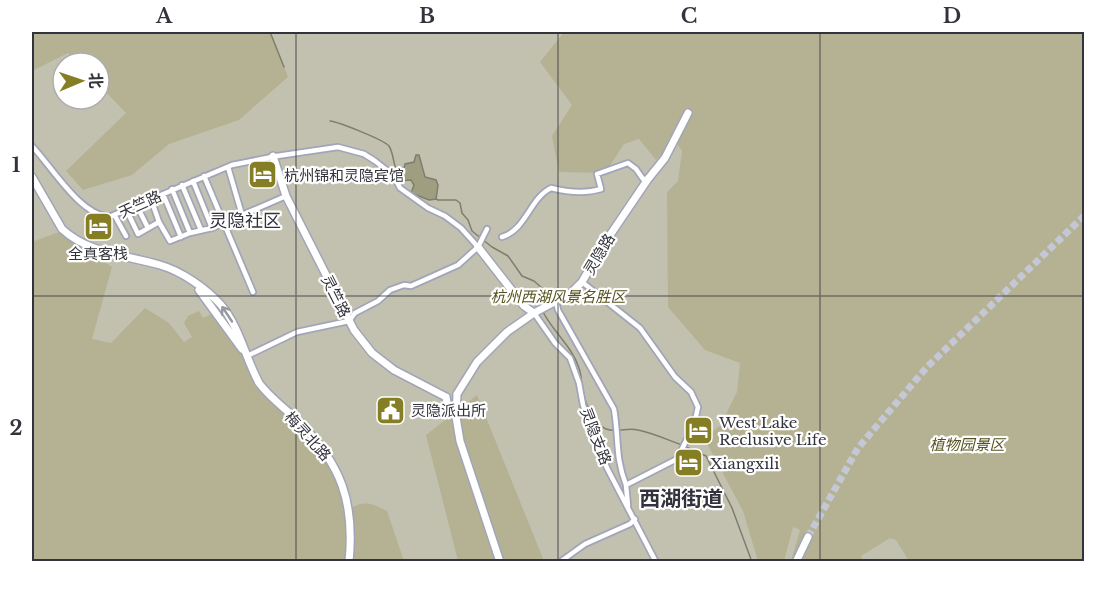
<svg xmlns="http://www.w3.org/2000/svg" width="1116" height="593" viewBox="0 0 1116 593" font-family="'Libre Baskerville','Noto Sans SC',serif">
<rect width="100%" height="100%" fill="#e9ecfd"/>
<path fill="#c2c1af" fill-rule="evenodd" d="M32,32H980L1084,561H32ZM63,63H99V99H63Z"/>
<path fill="#b4b293" d="M32,32H271L288,77L239,120L169,144L132,175L83,190L66,171L126,113L99,85V63H78L68,53L32,71Z
M564,32H1084V561H909L896,540L890,538L861,556L863,561H791L800,530L793,527L784,561H758L743,511L704,438L720,426L737,392L740,363L705,350L668,307L667,192L678,181L682,151L675,141L656,160L639,139L624,144L605,173L559,172L552,136L572,105L540,62Z
M59,232L112,267L92,339L111,343L145,308L169,323L184,342L192,337L184,323L188,316L199,311L203,318L214,313L245,357L260,391L298,426L323,456L337,479L345,507L351,508C365,500 373,504 387,511L404,561L32,562V242Z
M477,395L544,561H458L426,435Z"/>
<path fill="#a09e80" stroke="#7f7e6c" stroke-width="1.5" d="M416,155H419L425,177L436,180L438,185L436,199L429,200L411,193L414,185L411,180L399,181L398,174L400,169L404,168L405,164L414,162Z"/>
<g fill="none" stroke-linecap="round" stroke-linejoin="round">
<path stroke="#7f7e6c" stroke-width="1.5" d="M270,32L284,67
M330,121C339,122 384,140 389,146C394,154 393,165 398,174
M436,199L438,200H456L460,203L462,213L468,220L472,231L492,247L508,256L522,276L534,281L542,288L539,298L541,305
M542,310C552,331 572,346 579,368C582,376 581,383 583,391C585,403 594,424 606,429C617,433 628,427 638,430C653,433 668,440 682,445
M686,447L706,456L732,508L752,562"/>
<path stroke="#c4c7d6" stroke-width="7" stroke-dasharray="7 3.5" stroke-linecap="butt" d="M808,537L858,448L927,367L1084,216"/>
<defs>
<path id="street" d="M32,146C52,167 79,214 109,217L232,165L277,156L338,147L364,154L375,161L394,176L400,188L428,208L445,216L461,228L478,247
M228,167L242,215
M204,176L253,292
M193,181L212,228
M182,185L201,230
M172,189L190,233
M163,194L181,237
M151,199L159,222
M137,206L148,228
M127,211L138,234L159,222L170,241L190,233L212,228L286,196
M115,216L126,236
M502,237C526,230 530,198 551,188C567,192 585,194 601,189L597,174L628,163L636,169L643,179H648
M582,282L640,328L675,377L691,392L698,407L694,425L677,459L626,485L628,506
M556,302L558,310L614,409C619,438 615,457 626,485
M534,313L555,343L570,358L579,383L583,405L607,468L656,562
M247,356L297,332L349,321L355,313L378,301L390,290L404,285L411,286L458,265L478,247L487,229
M560,562L585,544L630,524L635,519"/>
<path id="secondary" d="M273,156L286,196L354,330L372,353L394,370L446,397
M32,177L62,229C89,254 126,255 160,265C181,271 206,288 221,305C240,328 245,357 259,383C270,398 286,409 299,422C341,464 355,502 349,562
M478,247L524,306L534,313
M199,290L242,349
M457,394L477,362L507,332L534,313L571,293L582,282L602,247L648,179L665,158L688,113
M457,394L456,417L460,441L500,562
M446,397L448,407L456,417
M796,562L808,537"/>
</defs>
<use href="#street" stroke="#a2a5b9" stroke-width="8"/>
<use href="#secondary" stroke="#a2a5b9" stroke-width="10"/>
<use href="#street" stroke="#fff" stroke-width="4.5"/>
<use href="#secondary" stroke="#fff" stroke-width="7"/>
</g>
<defs><path id="oneway-shaft" d="M-6 0H5M1.5-3L5.5 0L1.5 3" fill="none" stroke-width="1.6" stroke-linecap="round" stroke-linejoin="round" transform="scale(1.5)"/></defs>
<use stroke="#98999e" href="#oneway-shaft" transform="translate(227 314) rotate(-124)"/>
<path fill="none" stroke="#32333c" stroke-width="1.5" stroke-opacity="0.55" d="M296,32V562M558,32V562M820,32V562M32,296H1084"/>
<defs>
<symbol id="hotel-square" viewBox="-11 -11 22 22"><rect x="-9" y="-9" width="18" height="18" rx="4" fill="#867e25" stroke="#fff"/><path d="M-6-4.5h1.5V1H6V5H4.5V3h-9V5H-6ZM-4 0a1.8 1.8 0 1 1 3.6 0ZM.5 0V-2.5h3Q6-2.5 6 0Z" fill="#fff"/></symbol>
<symbol id="civic-square" viewBox="-11 -11 22 22"><rect x="-9" y="-9" width="18" height="18" rx="4" fill="#867e25" stroke="#fff"/><path d="M-.6-6.5H3V-4.5H.6V-3L4-1V1h2V6H-6V1h2V-1L-.6-3ZM-1.2 2.5V6h2.4V2.5Z" fill="#fff"/></symbol>
</defs>
<g fill-rule="evenodd">
<use href="#hotel-square" x="246" y="158" width="33" height="33"/>
<use href="#hotel-square" x="82" y="210" width="33" height="33"/>
<use href="#civic-square" x="374" y="394" width="33" height="33"/>
<use href="#hotel-square" x="682" y="414" width="33" height="33"/>
<use href="#hotel-square" x="672" y="446" width="33" height="33"/>
</g>
<g text-anchor="middle" dominant-baseline="central" stroke-width="4.5" stroke-linejoin="round" paint-order="stroke">
<g font-size="15" fill="#32333c" stroke="#fff" text-anchor="start">
<text x="284" y="175">杭州锦和灵隐宾馆</text>
<text x="98" y="253" text-anchor="middle">全真客栈</text>
<text x="411" y="410">灵隐派出所</text>
<text x="719" y="422">West Lake<tspan x="719" dy="17">Reclusive Life</tspan></text>
<text x="710" y="463">Xiangxili</text>
</g>
<g font-size="15" fill="#32333c" stroke="#fff">
<text transform="translate(140 204) rotate(-24)">天竺路</text>
<text transform="translate(599 254) rotate(-59)">灵隐路</text>
<text transform="translate(336 296) rotate(63)">灵竺路</text>
<text transform="translate(308 436) rotate(48)">梅灵北路</text>
<text transform="translate(596 436) rotate(69)">灵隐支路</text>
</g>
<g font-size="15" font-style="italic" fill="#55511c" stroke="#fff">
<text x="558" y="296">杭州西湖风景名胜区</text>
<text x="967" y="444">植物园景区</text>
</g>
<g font-size="18" fill="#32333c" stroke="#fff">
<text x="245" y="221">灵隐社区</text>
</g>
<g font-size="21" font-weight="bold" fill="#32333c" stroke="#fff">
<text x="681" y="499">西湖街道</text>
</g>
</g>
<rect width="1116" height="593" fill="none" stroke="#ffffff" stroke-width="66"/>
<g transform="translate(81 81) rotate(88)"><circle r="28" fill="#ffffff" stroke="#adadb1" stroke-width="1.5"/>
<path d="M0-4.5L10 22L0 15L-10 22Z" fill="#867e25"/>
<text y="-9" font-size="16" font-weight="bold" text-anchor="middle" fill="#32333c">北</text>
</g>
<rect x="33" y="33" width="1050" height="527" fill="none" stroke="#32333c" stroke-width="2"/>
<g font-size="20" text-anchor="middle" font-weight="bold" fill="#32333c">
<text x="164" y="23">A</text>
<text x="427" y="23">B</text>
<text x="689" y="23">C</text>
<text x="952" y="23">D</text>
<text x="16" y="172">1</text>
<text x="16" y="435">2</text>
</g>
</svg>
